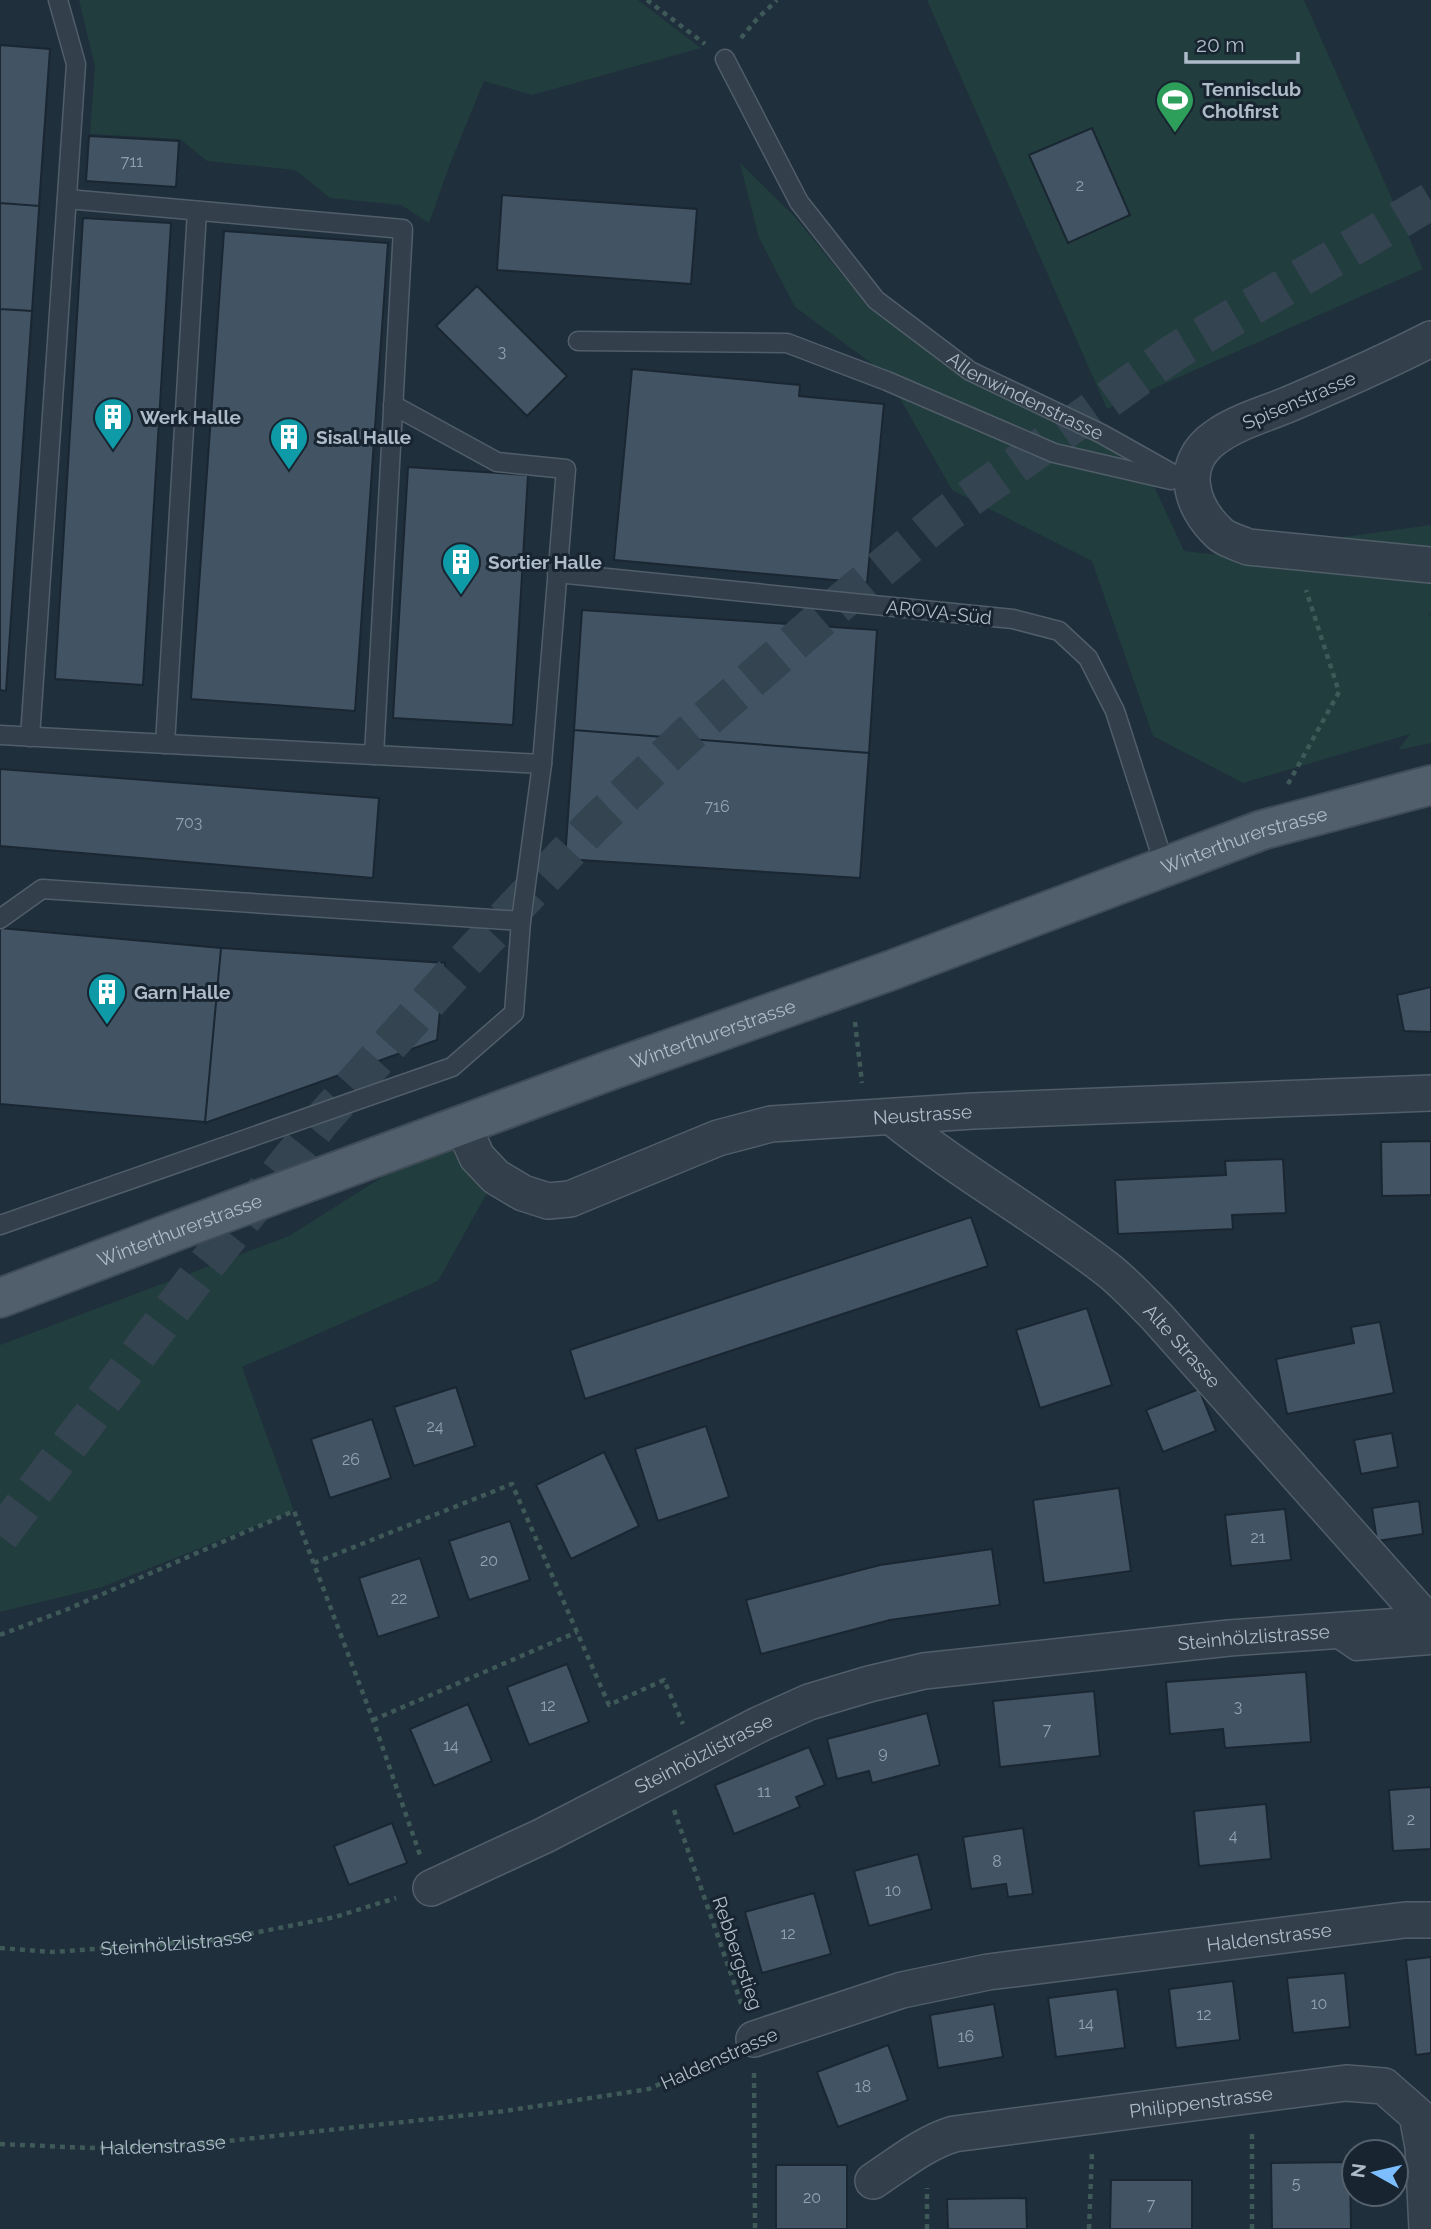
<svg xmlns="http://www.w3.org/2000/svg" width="1431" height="2229" viewBox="0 0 1431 2229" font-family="Raleway,sans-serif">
<rect width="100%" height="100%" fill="#1f2f3c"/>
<path fill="#213d3d" d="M79,0H638L701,48L532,95L484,81L450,164L429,223L401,205L330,198L295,170L207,161L180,139L90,134L95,67Z
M927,0H1304L1423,269L1107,409Z
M740,163L795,217L862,299L972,379L1098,438L1154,486L1184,551L1431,579V612L1428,616L1431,614V743L1398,750L1410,734L1243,783L1153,736L1092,561L952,490L886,374L795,307L759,238Z
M1431,525V553L1315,541Z
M463,1126L496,1177L438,1281L242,1367L294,1511L102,1587L0,1612V1345L289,1236Z"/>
<path fill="#425363" stroke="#1a2732" stroke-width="2" d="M0,45L50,49L6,691L0,690Z
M0,45L50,49L39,206L0,203Z
M1092,128L1130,215L1068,243L1029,155Z
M89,136L179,141L176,187L86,181Z
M502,195L697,209L691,284L497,270Z
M83,218L171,223L143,685L55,679Z
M224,231L388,243L355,711L191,699Z
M477,286L567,376L527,416L436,326Z
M0,309L32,311L6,691L0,690Z
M632,369L800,385L799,396L884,404L867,583L614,560Z
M408,467L528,475L513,725L393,718Z
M582,610L877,630L869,753L574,730Z
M574,730L869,753L860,878L565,859Z
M0,769L379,798L373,878L0,846Z
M0,928L221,948L205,1122L0,1104Z
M221,948L445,963L437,1040L205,1123Z
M1431,987V1032L1404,1031L1397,995Z
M1431,1141V1195L1382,1196L1381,1142Z
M1283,1159L1286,1213L1232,1215L1233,1229L1118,1234L1115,1180L1226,1175L1225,1161Z
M971,1217L988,1266L585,1399L570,1350Z
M1087,1308L1112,1385L1040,1408L1016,1330Z
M1380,1322L1394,1393L1287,1414L1276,1359L1354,1343L1351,1327Z
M456,1387L475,1446L414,1466L394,1407Z
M1199,1389L1216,1431L1163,1452L1146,1410Z
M372,1419L391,1478L330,1498L311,1439Z
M706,1426L729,1497L658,1521L635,1449Z
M1392,1433L1398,1467L1361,1474L1354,1440Z
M604,1452L639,1526L571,1559L536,1485Z
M1119,1488L1131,1571L1044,1583L1033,1500Z
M1419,1501L1423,1534L1377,1541L1372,1508Z
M1285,1509L1291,1560L1231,1566L1225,1515Z
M510,1521L530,1580L469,1600L449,1541Z
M992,1549L1000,1605L890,1620L761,1654L746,1600L880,1565Z
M420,1558L439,1617L378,1637L359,1578Z
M567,1664L589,1722L529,1745L507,1687Z
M1306,1672L1311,1742L1225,1748L1223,1729L1170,1734L1166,1682Z
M1094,1691L1100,1756L1000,1767L993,1701Z
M468,1704L492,1761L434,1786L410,1729Z
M927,1713L940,1765L872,1783L869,1771L837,1779L827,1739Z
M809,1747L825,1785L796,1797L800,1807L734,1834L715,1785Z
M1431,1787V1849L1393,1851L1389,1790Z
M1266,1804L1271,1859L1199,1866L1194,1811Z
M392,1823L407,1863L349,1885L334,1846Z
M1023,1828L1033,1894L1008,1897L1006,1884L971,1889L963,1837Z
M918,1854L932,1909L869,1926L854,1871Z
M814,1893L831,1954L762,1973L745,1912Z
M1431,1957V2053L1416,2055L1406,1960Z
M1345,1973L1350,2027L1293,2033L1287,1978Z
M1233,1981L1240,2040L1176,2048L1169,1989Z
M1117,1989L1125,2048L1056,2057L1048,1998Z
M994,2004L1003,2057L938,2068L930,2015Z
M888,2045L908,2100L838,2127L817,2072Z
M1350,2162L1351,2229H1272L1271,2163Z
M776,2165H847V2229H776Z
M1111,2180H1192V2229H1110Z
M1026,2198L1027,2229H948L947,2199Z"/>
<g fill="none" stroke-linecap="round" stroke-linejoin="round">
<path stroke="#344451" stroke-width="38" stroke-dasharray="38 19" stroke-linecap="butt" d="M0,1536L202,1270L322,1120L452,975L593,825L690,733L822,618L947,514L1061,433L1173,353L1431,201"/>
<defs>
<g id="lane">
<path id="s3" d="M725,59L799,202L876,300L970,371L1102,434L1191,484"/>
<path d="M67,199L403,229L374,755"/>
<path d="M578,341L787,343L887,381L1054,453L1171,480"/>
<path d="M557,573L1013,619L1059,631L1088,658L1115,711L1165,867"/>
<path d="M0,735L542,764L566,469L497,462L393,405"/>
<path d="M30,737L76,64L58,0"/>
<path d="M165,744L197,211"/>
<path d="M0,919L42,889L521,921L542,764"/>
<path d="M0,1225L452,1067L514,1013L521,921"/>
<path d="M1331,1634L1356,1651L1431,1645"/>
</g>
<g id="street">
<path d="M1431,339C1386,362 1341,382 1294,402C1269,413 1238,421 1216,437C1178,463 1190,506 1219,533C1226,540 1239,543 1248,547L1431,565"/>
<path id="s4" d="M892,1117C960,1172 1037,1215 1107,1269C1125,1283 1141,1301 1157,1317L1430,1624"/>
<path id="s5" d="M463,1126L477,1157L496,1177L523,1193L548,1201L570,1199L718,1138L771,1124L973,1111L1431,1093"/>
<path id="s6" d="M431,1888L543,1836L760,1724L809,1702L869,1684L924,1671L1229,1638L1431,1624"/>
<path id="s7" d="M754,2039L902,1990L988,1972L1405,1920H1431"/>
<path id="s8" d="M873,2181C899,2164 924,2143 954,2134L1346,2083L1384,2086L1417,2115L1423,2147L1427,2229"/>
</g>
<g id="primary">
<path id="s9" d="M0,1298L189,1226L608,1071L892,970L1262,830L1431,785"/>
</g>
</defs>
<use href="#lane" stroke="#515e69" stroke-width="21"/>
<use href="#street" stroke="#515e69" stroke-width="38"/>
<use href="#primary" stroke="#3f4c58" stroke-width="42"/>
<g stroke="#3f5959" stroke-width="4.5" stroke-dasharray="5 5" stroke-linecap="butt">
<path d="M647,0L705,44"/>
<path d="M741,38L757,19L777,0"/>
<path d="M1288,784L1339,692L1306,590"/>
<path d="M855,1022L862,1083"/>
<path d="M314,1563L512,1484L609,1705L664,1680L683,1724"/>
<path d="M0,1635L68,1609L294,1511L373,1720L420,1855"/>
<path d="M373,1720L577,1632"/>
<path d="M674,1810L742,2006"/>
<path id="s1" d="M0,1948L53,1952L218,1940L335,1917L396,1898"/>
<path d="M754,2073L755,2229"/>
<path id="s2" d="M0,2144L89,2148L190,2145L505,2111L649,2089L721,2055"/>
<path d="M927,2229V2188"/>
<path d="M1089,2229L1092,2153"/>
<path d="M1252,2229V2130"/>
</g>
<use href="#lane" stroke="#33404c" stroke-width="18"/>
<use href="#street" stroke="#33404c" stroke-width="35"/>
<use href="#primary" stroke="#515f6c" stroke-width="38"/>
</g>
<defs>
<symbol id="stadium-pin" viewBox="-11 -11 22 30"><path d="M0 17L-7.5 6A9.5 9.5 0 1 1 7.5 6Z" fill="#2e9e5b" stroke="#182530"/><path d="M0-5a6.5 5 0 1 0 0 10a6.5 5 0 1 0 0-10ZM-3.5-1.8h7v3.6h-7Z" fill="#fff"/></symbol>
<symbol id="building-pin" viewBox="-11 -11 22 30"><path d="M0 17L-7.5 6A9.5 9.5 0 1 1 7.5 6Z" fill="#0f9aa8" stroke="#182530"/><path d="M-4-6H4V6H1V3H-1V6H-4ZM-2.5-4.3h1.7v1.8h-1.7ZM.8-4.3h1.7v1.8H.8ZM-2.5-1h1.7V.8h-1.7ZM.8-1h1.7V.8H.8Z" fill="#fff"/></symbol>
</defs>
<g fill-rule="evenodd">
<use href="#stadium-pin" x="1153" y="78" width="44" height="60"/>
<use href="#building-pin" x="91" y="395" width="44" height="60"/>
<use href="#building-pin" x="267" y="415" width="44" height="60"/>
<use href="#building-pin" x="439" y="540" width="44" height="60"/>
<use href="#building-pin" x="85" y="970" width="44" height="60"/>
</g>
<g text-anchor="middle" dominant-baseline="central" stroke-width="6" stroke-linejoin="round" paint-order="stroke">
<g font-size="16" fill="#93a1af">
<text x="132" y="161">711</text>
<text x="1080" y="185">2</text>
<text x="502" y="351">3</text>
<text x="717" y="806">716</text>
<text x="189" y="822">703</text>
<text x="435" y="1426">24</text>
<text x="351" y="1459">26</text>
<text x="1258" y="1537">21</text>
<text x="489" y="1560">20</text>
<text x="399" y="1598">22</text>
<text x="548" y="1705">12</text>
<text x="1238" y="1706">3</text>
<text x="1047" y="1729">7</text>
<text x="451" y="1745">14</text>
<text x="883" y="1752">9</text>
<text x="764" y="1791">11</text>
<text x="1411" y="1819">2</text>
<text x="1233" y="1835">4</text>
<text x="997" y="1861">8</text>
<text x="893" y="1890">10</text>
<text x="788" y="1933">12</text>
<text x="1319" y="2003">10</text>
<text x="1204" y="2014">12</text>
<text x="1086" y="2023">14</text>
<text x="966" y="2036">16</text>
<text x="863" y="2086">18</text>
<text x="1296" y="2183">5</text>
<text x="812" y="2197">20</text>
<text x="1151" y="2204">7</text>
</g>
<g font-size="19" font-weight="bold" fill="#aebbc8" stroke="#182530" text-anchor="start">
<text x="1202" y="89">Tennisclub<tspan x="1202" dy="22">Cholfirst</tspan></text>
<text x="140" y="417">Werk Halle</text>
<text x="316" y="437">Sisal Halle</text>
<text x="488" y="562">Sortier Halle</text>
<text x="134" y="992">Garn Halle</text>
</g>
<g font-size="19" fill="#aebbc8" stroke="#182530">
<text stroke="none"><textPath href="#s3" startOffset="464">Allenwindenstrasse</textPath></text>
<text transform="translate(1299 400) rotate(-23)">Spisenstrasse</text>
<text transform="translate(939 612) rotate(6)">AROVA-Süd</text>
<text stroke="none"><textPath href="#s9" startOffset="1326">Winterthurerstrasse</textPath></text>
<text stroke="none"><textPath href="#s9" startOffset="760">Winterthurerstrasse</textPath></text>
<text stroke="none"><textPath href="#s5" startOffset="508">Neustrasse</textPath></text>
<text stroke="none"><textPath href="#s9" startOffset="192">Winterthurerstrasse</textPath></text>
<text stroke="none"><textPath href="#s4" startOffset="371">Alte Strasse</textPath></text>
<text stroke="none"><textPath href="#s6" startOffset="872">Steinhölzlistrasse</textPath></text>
<text stroke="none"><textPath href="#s6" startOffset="304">Steinhölzlistrasse</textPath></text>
<text stroke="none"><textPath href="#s7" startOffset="527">Haldenstrasse</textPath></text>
<text stroke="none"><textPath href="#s1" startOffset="177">Steinhölzlistrasse</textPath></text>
<text transform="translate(738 1953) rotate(71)">Rebbergstieg</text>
<text transform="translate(719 2058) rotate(-24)">Haldenstrasse</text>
<text stroke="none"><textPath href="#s8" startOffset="343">Philippenstrasse</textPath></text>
<text stroke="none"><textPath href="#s2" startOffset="163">Haldenstrasse</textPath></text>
</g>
</g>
<g transform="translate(1375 2173) rotate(278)"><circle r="33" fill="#182530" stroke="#54616d" stroke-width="2"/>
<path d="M0-5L12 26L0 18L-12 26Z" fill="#7cbeff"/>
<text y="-10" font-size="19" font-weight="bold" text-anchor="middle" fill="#aebbc8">N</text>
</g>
<path d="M1186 52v10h112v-10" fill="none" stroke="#aebbc8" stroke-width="3.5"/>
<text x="1196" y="52" font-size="21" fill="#aebbc8" stroke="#182530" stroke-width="5" paint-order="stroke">20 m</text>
</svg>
